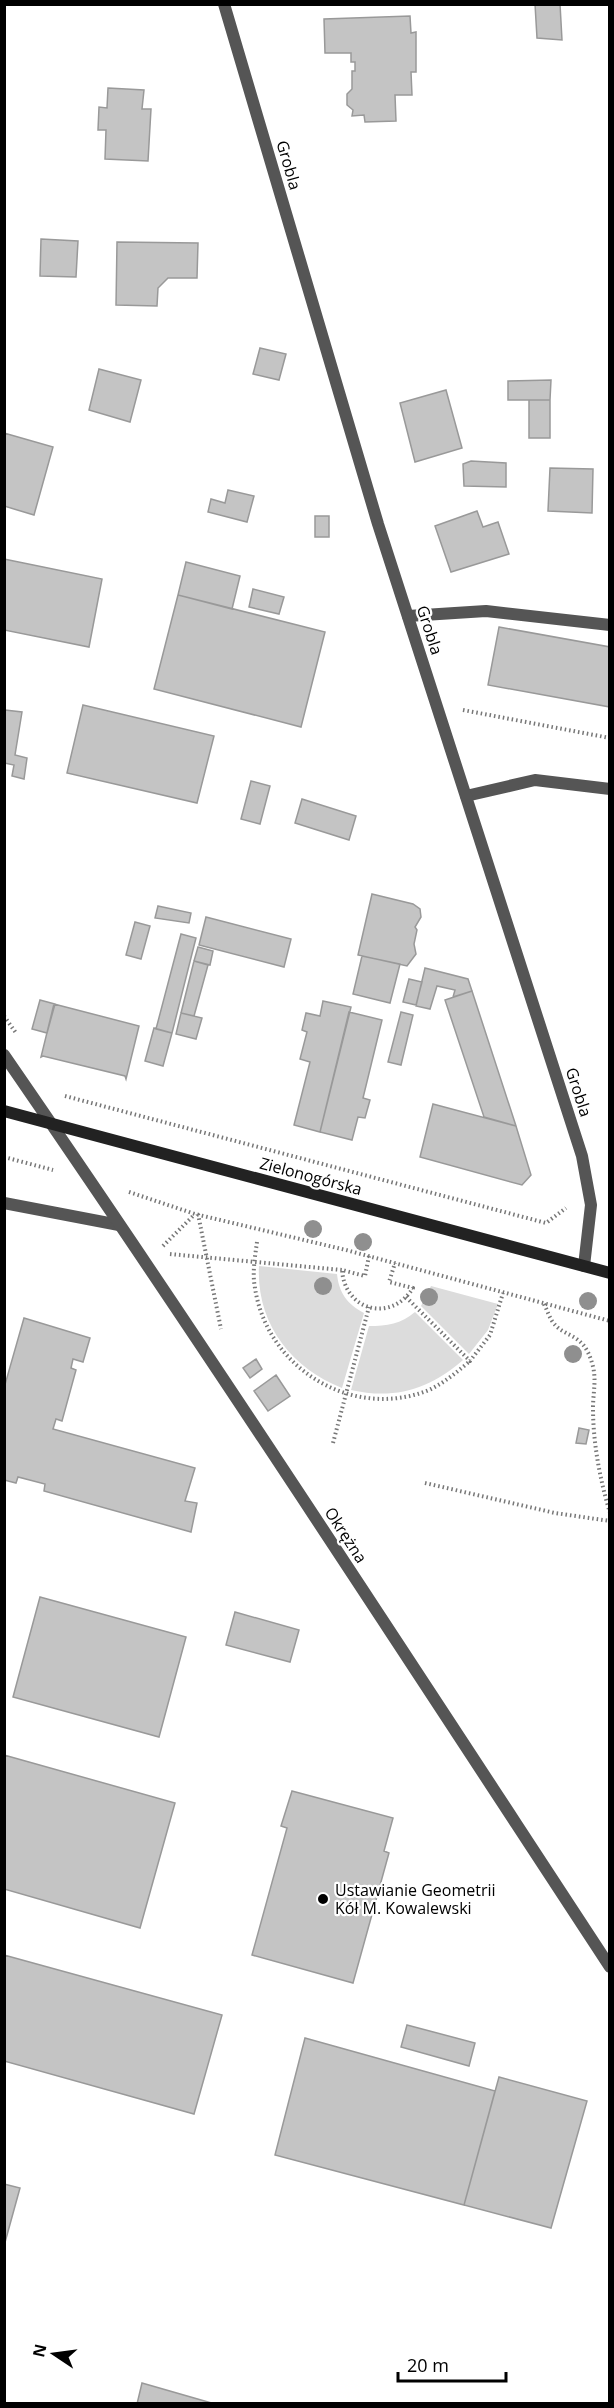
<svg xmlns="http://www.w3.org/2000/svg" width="614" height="2408" viewBox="0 0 614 2408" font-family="'Open Sans',sans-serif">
<rect width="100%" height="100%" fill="#fff"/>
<path fill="#dcdcdc" d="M259,1266L337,1274C339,1293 347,1304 364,1313L342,1388C291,1368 256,1323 259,1266Z
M431,1286L498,1304L488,1330L469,1354L421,1306Z
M415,1312L463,1360C430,1389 395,1400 351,1390L369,1326C387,1326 401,1324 415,1312Z"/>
<path fill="#c4c4c4" stroke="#999" stroke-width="1.5" d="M535,4H560L562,40L537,38Z
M410,16L411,33L416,32V72H411L412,95H395L396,121L365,122L364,115L352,116L353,110L347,105V94L352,89V71H355V62H351V53H325L324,19Z
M108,88L144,90L142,109H151L148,161L105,159L106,130H98L99,107L107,108Z
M41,239L78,241L76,277L40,276Z
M117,242L198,243L197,278H168L158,288L157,306L116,305Z
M260,348L286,354L279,380L253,374Z
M99,369L141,380L130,422L89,410Z
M551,380L550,400H508V381Z
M446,390L462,448L415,462L400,403Z
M529,400H550V438H529Z
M4,433L53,447L34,515L4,506Z
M471,461L506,463V487L464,486L463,464Z
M550,468L593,469L592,513L548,511Z
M228,490L254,496L247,522L208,512L211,499L225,503Z
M477,511L483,527L498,522L509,554L451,572L435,526Z
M315,516H329V537H315Z
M4,559L102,579L89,647L4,630Z
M186,562L240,576L232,609L178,595Z
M253,589L284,597L279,614L249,607Z
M178,595L325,632L301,727L154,689Z
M499,627L610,647V707L488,685Z
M83,705L214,736L197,803L67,773Z
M5,710L22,712L15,755L27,758L24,779L12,776L14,765L4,763Z
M251,781L270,786L260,824L241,819Z
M302,799L356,816L349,840L295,823Z
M372,894L413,904L420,909L421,917L415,927L417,930L414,944L416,954L407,966L358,955Z
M158,906L191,913L189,923L155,918Z
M206,917L291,939L284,967L199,945Z
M135,922L150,926L141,959L126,955Z
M181,934L196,938L172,1033L156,1029Z
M198,947L213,951L210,965L194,961Z
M362,956L400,964L390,1003L353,994Z
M194,961L208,965L194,1016L181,1013Z
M425,968L468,979L472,991L453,997L455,990L437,986L430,1009L416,1006Z
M409,979L422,982L416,1005L403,1002Z
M472,991L516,1126L484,1117L445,1000Z
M40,1000L55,1004L47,1033L32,1029Z
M323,1001L351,1007L320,1132L294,1125L310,1062L300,1059L307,1032L302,1030L306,1013L320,1016Z
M54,1004L139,1026L126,1079L125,1076L43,1056L41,1057Z
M349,1012L382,1020L363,1098L370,1100L365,1118L358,1117L352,1140L320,1132Z
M401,1012L413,1015L401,1065L388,1062Z
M181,1013L202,1018L196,1039L176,1034Z
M154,1028L172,1033L163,1066L145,1061Z
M433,1104L516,1126L531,1175L522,1185L420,1157Z
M24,1318L90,1338L83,1362L73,1359L71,1368L76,1370L62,1421L56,1419L53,1429L195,1468L185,1501L197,1503L191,1532L44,1491L45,1484L18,1477L16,1483L4,1480V1388Z
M256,1359L262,1369L250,1378L243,1368Z
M276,1375L290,1396L268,1411L254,1391Z
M579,1428L589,1430L586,1444L576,1443Z
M40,1597L186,1637L159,1737L13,1697Z
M235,1612L299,1630L290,1662L226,1645Z
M4,1755L175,1803L140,1928L4,1889Z
M292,1791L393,1818L384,1851L389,1853L353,1983L252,1955L287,1828L281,1826Z
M4,1955L222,2015L194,2114L4,2061Z
M407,2025L475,2043L469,2066L401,2047Z
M305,2038L495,2091L464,2205L275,2155Z
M499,2077L587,2101L551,2228L464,2205Z
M4,2184L20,2188L4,2246Z
M142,2383L215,2404H137Z"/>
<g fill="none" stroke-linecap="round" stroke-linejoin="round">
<path stroke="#777" stroke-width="4" stroke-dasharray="1.5 3" stroke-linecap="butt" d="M463,710L610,738
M4,1016L16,1033
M65,1096L546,1223L566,1208
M4,1157L53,1170
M129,1192L195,1214L346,1250L610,1321
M198,1214L221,1329
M257,1242C255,1257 252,1273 255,1288C267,1368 352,1421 429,1390C444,1383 457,1372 470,1361
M163,1246L195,1214
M170,1254L342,1270
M369,1256L365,1276L342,1270C345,1311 391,1323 413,1288L389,1282L395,1263
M406,1297L470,1361L490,1335L503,1293
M544,1304C547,1310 549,1316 552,1321C564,1339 583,1331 592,1363C597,1379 593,1392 593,1408C593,1443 600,1480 610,1513
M333,1443L369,1307
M425,1483L555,1513L610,1521"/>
<path stroke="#555" stroke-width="12" d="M408,616L486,611L610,625
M466,796L535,780L610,789
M4,1203L119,1225"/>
<path stroke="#555" stroke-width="12" d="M224,4L378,524L582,1156L591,1205L584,1266
M4,1055C211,1355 410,1662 610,1967"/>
<path stroke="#222" stroke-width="12" d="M4,1111L610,1273"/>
</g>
<g fill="#8f8f8f">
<circle cx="313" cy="1229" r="9"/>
<circle cx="363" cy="1242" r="9"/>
<circle cx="323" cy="1286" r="9"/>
<circle cx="429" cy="1297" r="9"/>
<circle cx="588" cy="1301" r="9"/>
<circle cx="573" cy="1354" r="9"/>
</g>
<circle fill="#000" stroke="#fff" stroke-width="2" cx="323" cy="1899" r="6"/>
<g text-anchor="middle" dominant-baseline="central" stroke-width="4.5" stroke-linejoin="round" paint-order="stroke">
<g font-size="16" fill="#000" stroke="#fff">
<text transform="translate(289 165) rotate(74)">Grobla</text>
<text transform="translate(430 630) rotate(72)">Grobla</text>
<text transform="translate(579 1092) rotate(72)">Grobla</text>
<text transform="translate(311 1176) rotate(15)">Zielonogórska</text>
<text transform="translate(346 1535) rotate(57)">Okrężna</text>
</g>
<g font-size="16" fill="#000" stroke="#fff" text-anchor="start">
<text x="335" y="1890">Ustawianie Geometrii<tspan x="335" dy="18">Kół M. Kowalewski</tspan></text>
</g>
</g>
<rect width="614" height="2408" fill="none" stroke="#000000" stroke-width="12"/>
<g transform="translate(54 2354) rotate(283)" stroke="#ffffff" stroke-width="4.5" paint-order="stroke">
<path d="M0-4.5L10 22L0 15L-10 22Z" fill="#000000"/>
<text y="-9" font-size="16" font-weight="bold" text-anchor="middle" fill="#000000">N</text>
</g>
<path d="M398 2372v9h108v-9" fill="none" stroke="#000000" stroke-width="3"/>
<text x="407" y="2372" font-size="18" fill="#000000" stroke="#ffffff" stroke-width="4.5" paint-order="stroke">20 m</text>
</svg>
